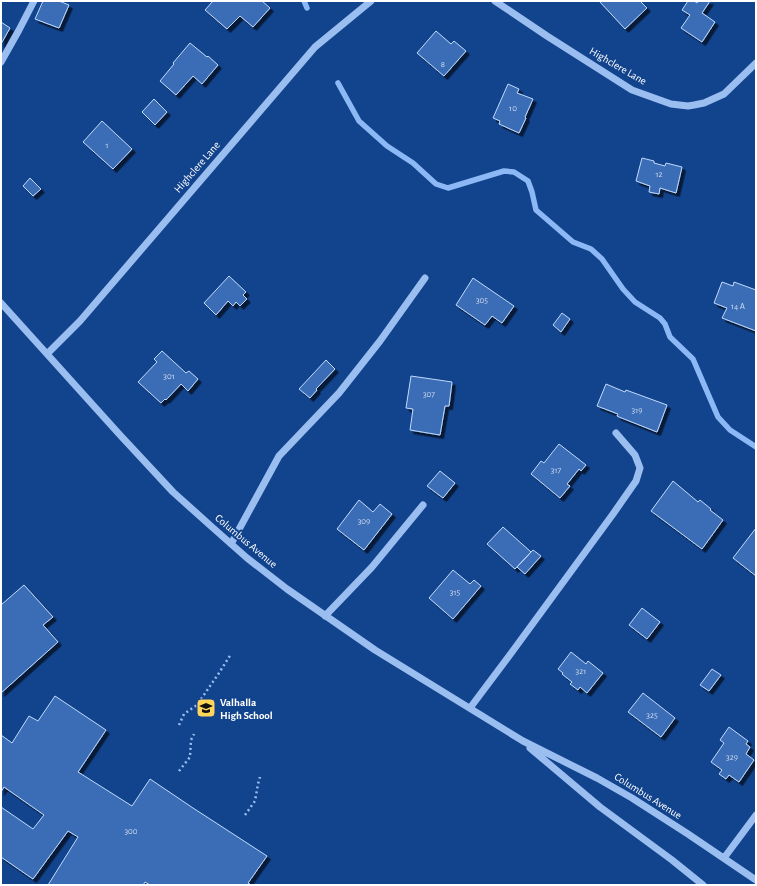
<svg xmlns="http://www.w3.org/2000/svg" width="757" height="886" viewBox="0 0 757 886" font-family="'Alegreya Sans',sans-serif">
<defs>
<filter id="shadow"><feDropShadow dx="3.5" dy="3.5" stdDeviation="0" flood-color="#0009"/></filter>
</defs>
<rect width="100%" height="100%" fill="#12438d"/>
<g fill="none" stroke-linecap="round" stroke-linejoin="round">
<path stroke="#8cb8f5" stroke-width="5.5" d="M304,1L307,8
M338,83L359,121L387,146L413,163L436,184L448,188L504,171L514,172L528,181L532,192L536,210L573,242L591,249L602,259L623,289L635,302L660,318L665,324L670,337L693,359L718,417L730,430L756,447"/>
</g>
<path fill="#3b6cb6" stroke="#c1dafc" filter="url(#shadow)" d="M43,1H59L69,5L59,28L35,19Z
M213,1H262L270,8L253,27L240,16L227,29L205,10Z
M599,1H640L647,8L625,29Z
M688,1H694L697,3L698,1H710L702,13L715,22L702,42L681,28L690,15L682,10Z
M1,22L10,28L1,44Z
M436,31L451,44L454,41L466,51L444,76L417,53Z
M190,43L207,57L208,56L218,65L202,84L193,76L176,95L160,81L174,64L173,63Z
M508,84L519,89L517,93L533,99L525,117L526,118L519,133L499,124L500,121L493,118Z
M154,99L167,112L155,125L142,112Z
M102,121L132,149L113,169L83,142Z
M642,158L654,161V163L665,166L666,163L682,167L676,193L660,188L659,194L649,192L650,186L636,181Z
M30,178L41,189L33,196L23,186Z
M229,276L246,292L243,295L247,299L240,306L236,302L233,306L228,301L216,315L204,303Z
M473,278L514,306L502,323L492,316L485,325L456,305Z
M722,282L733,286L734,282L756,290V331L722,318L727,308L714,303Z
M562,313L570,319L561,332L553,325Z
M162,351L186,373L189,371L198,379L188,391L181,384L166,400L165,399L161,403L138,382L157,362L154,359Z
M326,360L335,369L316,389L317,390L310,398L299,389Z
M411,376L452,382L449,406H445L440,435L410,430L413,409L406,408Z
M606,384L625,392L626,390L667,405L657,432L619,417L617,416L618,414L597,406Z
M559,444L586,465L581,471L579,469L567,484L570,486L560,498L531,474L541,461L544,463Z
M440,471L455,483L443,498L427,486Z
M673,481L698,502L700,500L711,509L710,510L723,520L702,549L651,511Z
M359,500L373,512L380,504L392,514L364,550L337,529Z
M503,527L531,552L515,569L487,544Z
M756,528V576L733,558Z
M533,550L541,556L525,574L517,567Z
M453,570L470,584L474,580L481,586L453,619L429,598Z
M24,585L53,617L43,625L58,642L1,693V605Z
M642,608L660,622L647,639L629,625Z
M571,652L586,664L588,661L603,673L587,693L580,687L578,690L570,684L572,682L562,674L563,673L558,669Z
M712,669L721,675L709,691L700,685Z
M643,693L675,718L661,737L628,712Z
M55,696L106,730L78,772L132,806L150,779L193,808L267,856L248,883L251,885H150L145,882L143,885H48L78,837L68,831L33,879L1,857V807L33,829L44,815L4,787L1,792V735L12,743L29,716L38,721Z
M729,727L748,741L746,744L750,747L746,754L754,760L739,782L729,775L726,779L719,774L722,770L711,762L724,743L720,740Z"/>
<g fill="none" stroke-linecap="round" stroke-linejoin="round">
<path stroke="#9bbef1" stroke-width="2.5" stroke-dasharray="2 3" stroke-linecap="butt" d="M179,725L184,714L197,705L219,673L231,654
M179,771L190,757L191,740L194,734
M245,815L255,801L258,784L260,777"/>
<path stroke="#9bbef1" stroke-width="7" d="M495,1L547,36L632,90L671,104L688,106L694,105L704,103L724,94L756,63
M1,62L19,30L34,1
M1,303L120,435L173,492L212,527L247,558L287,589L375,650L523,741L597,778L632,798L688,834L756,880
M47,354L80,321L315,47L371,1
M231,544L279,456L339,393L380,341L425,278
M325,616L372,567L423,505
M470,708L512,652L613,514L636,481L640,468L635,455L616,433
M530,748L600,807L672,860L703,885
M724,858L756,815"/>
</g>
<defs>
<symbol id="school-square" viewBox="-11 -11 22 22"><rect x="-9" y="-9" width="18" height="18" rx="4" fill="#ffd65b" stroke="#12438d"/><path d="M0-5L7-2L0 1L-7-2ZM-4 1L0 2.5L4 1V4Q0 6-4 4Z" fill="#111"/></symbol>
</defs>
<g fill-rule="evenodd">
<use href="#school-square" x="195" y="697" width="22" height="22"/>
</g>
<g text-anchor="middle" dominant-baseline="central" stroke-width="4" stroke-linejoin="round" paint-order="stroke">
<g font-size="9" fill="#cedaed">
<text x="443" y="64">8</text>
<text x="513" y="108">10</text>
<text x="107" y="145">1</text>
<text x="659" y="174">12</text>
<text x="482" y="300">305</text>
<text x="738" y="306">14 A</text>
<text x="169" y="376">301</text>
<text x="429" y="394">307</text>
<text x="637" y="410">319</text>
<text x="556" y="470">317</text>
<text x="364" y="521">309</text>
<text x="455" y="592">315</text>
<text x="581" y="671">321</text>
<text x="652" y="715">325</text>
<text x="732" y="757">329</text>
<text x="131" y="831">300</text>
</g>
<g font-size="11" fill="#fff" stroke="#12438d">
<text transform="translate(618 66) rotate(30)">Highclere Lane</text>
<text transform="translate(197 167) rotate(-49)">Highclere Lane</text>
<text transform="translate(246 541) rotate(40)">Columbus Avenue</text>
<text transform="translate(648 796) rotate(32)">Columbus Avenue</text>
</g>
<g font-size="11" font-weight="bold" fill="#fff" stroke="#12438d" text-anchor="start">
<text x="220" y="702">Valhalla<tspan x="220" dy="13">High School</tspan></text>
</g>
</g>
<rect width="757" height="886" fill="none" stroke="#ffffff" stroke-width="4"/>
</svg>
